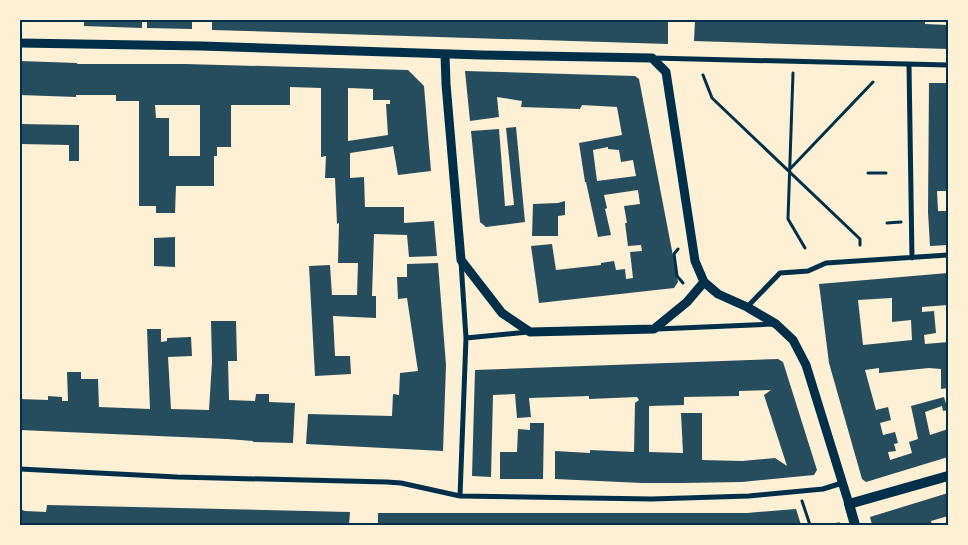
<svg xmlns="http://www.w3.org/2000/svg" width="968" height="545" viewBox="0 0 968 545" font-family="Manrope,sans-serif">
<rect width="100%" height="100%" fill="#fdf0d5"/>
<path fill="#264d5e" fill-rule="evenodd" d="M84,20H142V28L84,26Z
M147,20H192V29L147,28Z
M212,20H668V44L212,30Z
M695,20H925V24L948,25V49L694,41Z
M20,61L77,63V64H185L408,70L424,86L431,171L398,175L393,146L389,147L350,153V178L364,177L365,207H404V223L434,221L437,256L409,257L407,235L374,234L372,296H376V318L333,316L335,356H350L351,374L315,376L309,266L330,265L332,295H357L358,263H338L339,223L337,224L335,178H325L326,156L321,157V88L290,87V105H231V147H217V156H214V186H176L175,213H156V206H139V101H116V95H76V97L20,95ZM348,88L373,89V100H390V104H386L388,135L348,141ZM155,105H200V156H169V118H156Z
M465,71L635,76L639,79L678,282L674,288L539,303L531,246L552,244L556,270L601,265V263L614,261L616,270L625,269L626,279L633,278L630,252L642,251L641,245L628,246L625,223H627L624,206L640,204L638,190L604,195L607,208L605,209L611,235L598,237L586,182H585L579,143L622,135L617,107L582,105L580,109L521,107L522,101L497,97L499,117L470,121ZM608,147V149L619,150L621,162L633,160L636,176L597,181L593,150Z
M929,83H948V191H937L938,211H948V245L930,246L928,212Z
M20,124L79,125V161H69V145L20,144Z
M516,127L525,222L486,227L480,222L471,131L499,129L505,206L514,205L506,128Z
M565,201V215L558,216V236H532L533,204L558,203Z
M175,237V267L154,266V238Z
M438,263L446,365L443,451L306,444L308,414L392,416L393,394L399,395L400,373L418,371L407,298L398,299L397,277H407V264Z
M948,273V305L922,307V312L934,311L936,333L924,335L925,344L948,342V388L941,389V369L929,368L879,373V368L865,370L876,410L888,407L891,420L880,423L883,435L895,432L898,443L894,444L896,451L888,452L890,460L912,453L909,442L918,439L911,406L944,397L948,410L943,411L942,406L925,412L930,435L948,429V457L866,482L862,479L829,363L819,284ZM892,298V322L911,320L912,340L863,345L858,300Z
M211,321H236L237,361H228L229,400L255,401L256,394H269V402L295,403L293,443L253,442V441L227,439L20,430V399L48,400V396L62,397V401H68L67,372H81V379H98L99,407L150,409L147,329H161V342L167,341V338L191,337L192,356L168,357L171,409L209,410L212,362Z
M778,359L783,362L817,470L814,475L742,482L682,483H642L555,479V451L590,453V450L634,452L635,403L639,400L637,397L589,399V396L529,398L531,417L517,418L515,394L493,395L491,477L472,476L475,370ZM771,390L764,395L787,466L775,458L742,461L702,460V413H681L683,453L649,452V406L684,405V397L739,396V391Z
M530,423H544L543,479H500V452H517L518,429L530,430Z
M948,493V516L931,521L932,525H872L870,517Z
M47,505L350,512L349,525H20V509L25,511L46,512Z
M796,509L801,525H378V513H747Z"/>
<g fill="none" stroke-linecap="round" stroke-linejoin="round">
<path stroke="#003049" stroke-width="3" d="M793,73L788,219L805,248
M703,75L712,98L860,239V245
M789,170L873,82
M868,173H886
M887,223L901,222
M678,249L674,254L677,276L683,283
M802,501L810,525
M831,525L839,524"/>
<path stroke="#003049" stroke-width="5" d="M652,58L948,65
M909,65L912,258
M747,307L780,273L808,271L826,263L948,255
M657,329L773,324
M466,338L528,332
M20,469L177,477L387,482L401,483L460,496L652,499L749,496L823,489L842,483
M460,496L466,338L461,262"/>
<path stroke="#003049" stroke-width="9" d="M20,43L201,46L482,55L652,58L666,72L695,261L704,282L718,294L747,307L776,324L793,340L806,365L849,504
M445,54L446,84L461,260L502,313L530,332L654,329L687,302L704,282"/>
<path stroke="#003049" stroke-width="10" d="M855,525L849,504L948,476"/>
</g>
<rect width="968" height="545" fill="none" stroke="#fdf0d5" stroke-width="42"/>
<rect x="21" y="21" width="926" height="503" fill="none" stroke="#003049" stroke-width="2"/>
</svg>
